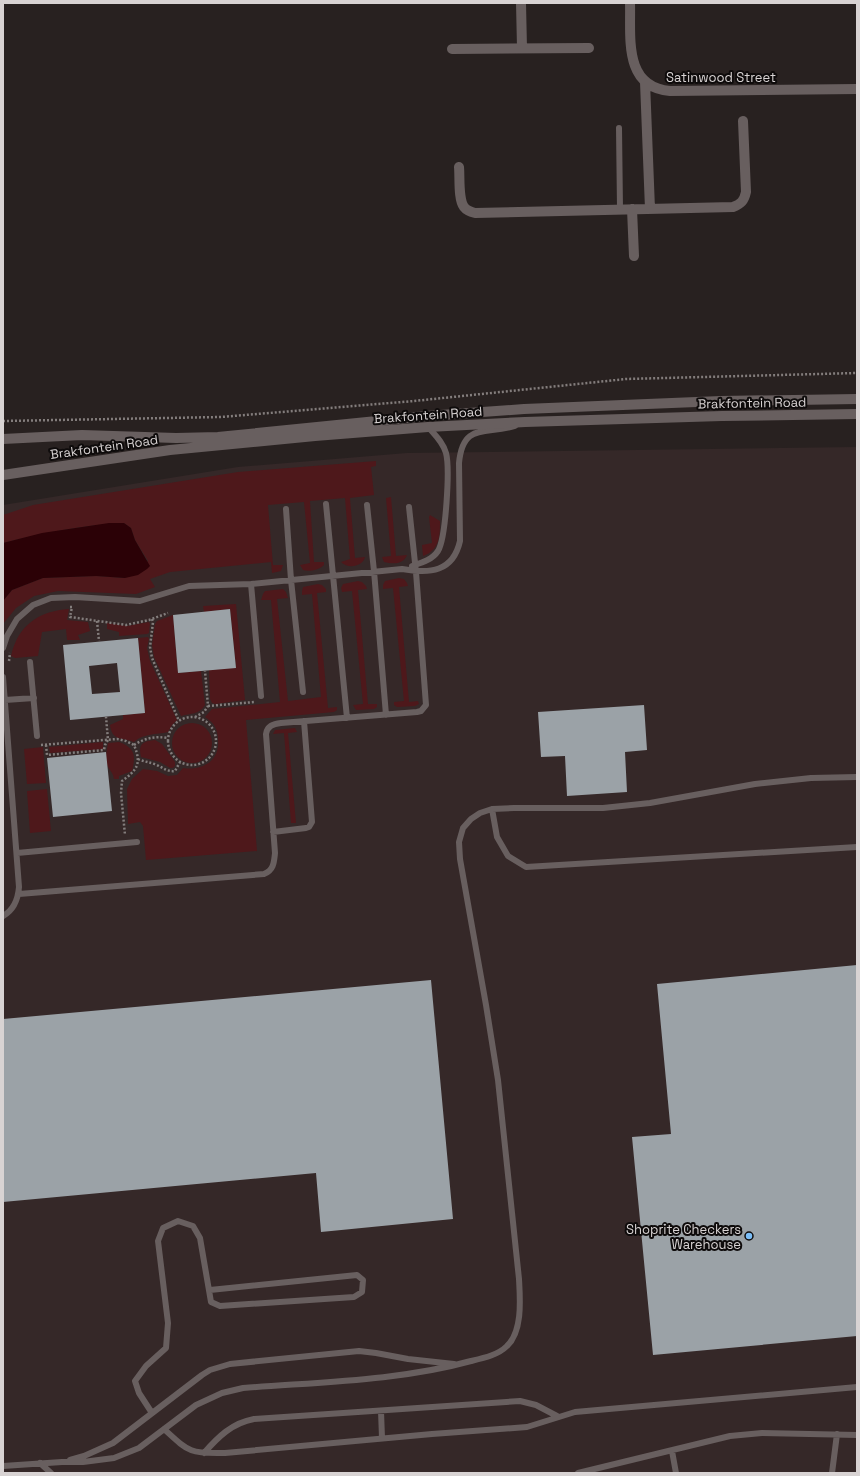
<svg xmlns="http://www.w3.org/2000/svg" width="860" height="1476" viewBox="0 0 860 1476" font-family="'Space Grotesk',sans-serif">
<rect width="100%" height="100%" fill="#282120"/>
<path fill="#352828" d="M857,447V1473H3V505L238,467L407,453Z"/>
<path fill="#4e181b" d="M376,461V466L371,467L374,495L350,498L355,558L365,557C363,567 347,569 341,562L350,559L345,498L310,501L314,562H324V565C319,570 309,572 303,570L300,565L310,563L304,502L268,505L273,565H283L281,571L272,573L271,562L170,572L150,579L155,587L136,594L58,591L34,596L16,608L3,624V601L12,590L43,578L96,576L125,578L148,561L135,540L131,528L124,523C83,525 43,533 3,543V515L33,505L238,472Z
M391,497L396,556L407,555C403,565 393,564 384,562L382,557L391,556L386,498Z
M430,515L440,521C440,536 440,550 423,556L422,545L432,543L429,517Z
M399,578L404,579L407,583L408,586L399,587L409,702L418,701L419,704L415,706L397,707L394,705V702L404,701L393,588L383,589V585L385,581Z
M358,581L362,582L366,586L367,589L358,590L368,704H377V707L374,709L356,710L353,705L363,704L352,591L342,592L341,588L343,584Z
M318,584L322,585L326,589V592L317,593L328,708L337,707V710L334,712L246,720L257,851L146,860L143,826L140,822L128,824L127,789L132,779L143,769L157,771L168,776L177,775L183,768C202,771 220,761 218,740C218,735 217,730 214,725C212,722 208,719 205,717L212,709L280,702L271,600H261L263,594L265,591L283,589L286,592L288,598L277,599L288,701L321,697L312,594L302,595V591L303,587Z
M236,604L245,700L215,704L212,703L210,699L209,670L236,667L230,609L204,612L203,606Z
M69,609L67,620L88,622L90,631L78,635L80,640H67L66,629L42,632L38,656L15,658L11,656C18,625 39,611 69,609Z
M173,615L178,673L201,671L205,705C199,715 191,713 181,716L154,657L152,645L155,624L157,621Z
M149,622L150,624L149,633L147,634L119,636V632L107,629V623L127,626Z
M148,637L149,639L147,648L150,661L177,720L172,725L168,732C156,735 144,733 134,742C121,737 112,741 110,725L123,719V715L145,713L138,638Z
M172 743a20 20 0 1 1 40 0a20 20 0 1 1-40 0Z
M295,728L297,732L288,733L296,823H291L284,733L273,734L275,730Z
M155,740L162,744L175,762V766L173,768H170L160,762L141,757C138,745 142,741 155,740Z
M103,742V749L50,753L49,747Z
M119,742C135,748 136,755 132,771L119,776V779H114C113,773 111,772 108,767C104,760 107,750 108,743Z
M43,747L46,783L27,784L24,749Z
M47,789L51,831L30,833L27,791Z"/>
<path fill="#2b0106" d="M109,523H124L131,528L135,540L150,566L147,569L138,575L125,578L96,576L43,578L12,590L3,601V543L42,533Z"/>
<path fill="#9ba2a7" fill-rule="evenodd" d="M230,609L236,668L178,673L173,615Z
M138,638L145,713L70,720L63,645ZM117,663L120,692L92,694L89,666Z
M644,705L647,750L625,752L627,792L567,796L565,756L541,757L538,712Z
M106,752L112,811L53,817L47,758Z
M857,965V1336L653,1355L632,1137L671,1134L657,984Z
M431,980L453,1219L321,1232L316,1173L3,1202V1019Z"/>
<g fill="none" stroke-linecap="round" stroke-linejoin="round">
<path stroke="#837d7c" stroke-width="2.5" stroke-dasharray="2 2" stroke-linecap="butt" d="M3,421L221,417L414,401L626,379L857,373
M70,607H72L70,617L126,625L149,620L168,613
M152,619L153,622L150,647L152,658L179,721
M97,621L99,641
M9,661L10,653
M208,706L255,702
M195,717L204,712L208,706L205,671
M168 741a24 24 0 1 1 48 0a24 24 0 1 1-48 0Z
M41,745L117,739L126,741L134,745C142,764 137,770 122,781L121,793L125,835
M46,745L47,755L104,750L105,745L108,740L106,717
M134,745C145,738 155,736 168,738
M138,759C144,762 150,762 157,765C163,768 168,772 175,771L180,762"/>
<path stroke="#685f5f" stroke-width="6" d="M619,128L620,209
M326,504L347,718
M367,505L374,571L386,715
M286,509L291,580L303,692
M412,566C421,563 432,560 438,551C446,538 450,468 446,453C443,442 435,435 428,427
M251,584L261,696
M3,648L7,636L17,619L33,605L51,598L75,597L140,601L189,586L251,584L402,569C430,574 453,572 460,541L459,463C463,422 485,435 515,426
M30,662L37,736
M3,677L19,887C18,899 14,910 3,916
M5,700L34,698
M492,809L497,837L508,856L526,867L857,847
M273,832L306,828L309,827L312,822L304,721
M17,853L137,842
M19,894L264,874C274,870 274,862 275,853L266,734C267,726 273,724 281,723L417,712L421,711L426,705L416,572L409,507
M381,1411L382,1438
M152,1413L139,1393L135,1381L146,1366L166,1348L168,1323L158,1241L163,1228L178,1221L193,1226L200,1238L211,1302L220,1306L354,1297L362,1292L363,1280L357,1275L210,1290
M164,1429C189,1452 190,1454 225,1453L432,1434L527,1427L575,1412L857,1387
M672,1451L676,1473
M204,1453C218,1437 232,1423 254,1419L520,1401L536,1405L557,1416
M70,1460L84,1456L113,1443L202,1375L210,1370L230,1364L359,1351L376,1353L408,1359L454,1364
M40,1463L51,1473
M3,1466L62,1462H83L114,1458L139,1448L196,1405L222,1393L243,1388C317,1382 399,1381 471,1361C484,1358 498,1355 507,1346C523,1331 520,1298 519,1279L498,1080L486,1005L460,859L459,842L463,828L471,819L480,813L492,809L514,808H603L650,803L755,784L811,778L857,777
M578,1473L730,1436L762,1433L857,1435
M832,1473L837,1434"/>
<path stroke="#685f5f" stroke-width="10" d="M521,3L522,48
M630,3C631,37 623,87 670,91L857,89
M452,49L589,48
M645,82L650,209
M459,167C460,177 458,199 464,207C467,211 471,212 475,213L733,207C741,204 744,201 746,192L743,121
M632,209L634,256"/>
<path stroke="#685f5f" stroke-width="10" d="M3,439L82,435L176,438L218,437L427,416L524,409L721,401L857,399
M3,475L170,450L315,436L428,427L525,422L722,416L857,414"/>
</g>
<circle fill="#7bbef8" stroke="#0e0b0b" stroke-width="1.5" cx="749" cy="1236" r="4"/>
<g text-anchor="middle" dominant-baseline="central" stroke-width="4" stroke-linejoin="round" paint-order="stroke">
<g font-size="13" fill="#d8d3d3" stroke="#0e0b0b">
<text x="721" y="77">Satinwood Street</text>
<text transform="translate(752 403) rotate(-1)">Brakfontein Road</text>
<text transform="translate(428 415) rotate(-4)">Brakfontein Road</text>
<text transform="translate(104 447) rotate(-8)">Brakfontein Road</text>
</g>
<g font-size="13" fill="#d8d3d3" stroke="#0e0b0b" text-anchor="end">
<text x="741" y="1229">Shoprite Checkers<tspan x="741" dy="15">Warehouse</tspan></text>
</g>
</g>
<rect width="860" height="1476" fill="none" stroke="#d8d3d3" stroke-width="8"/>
</svg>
